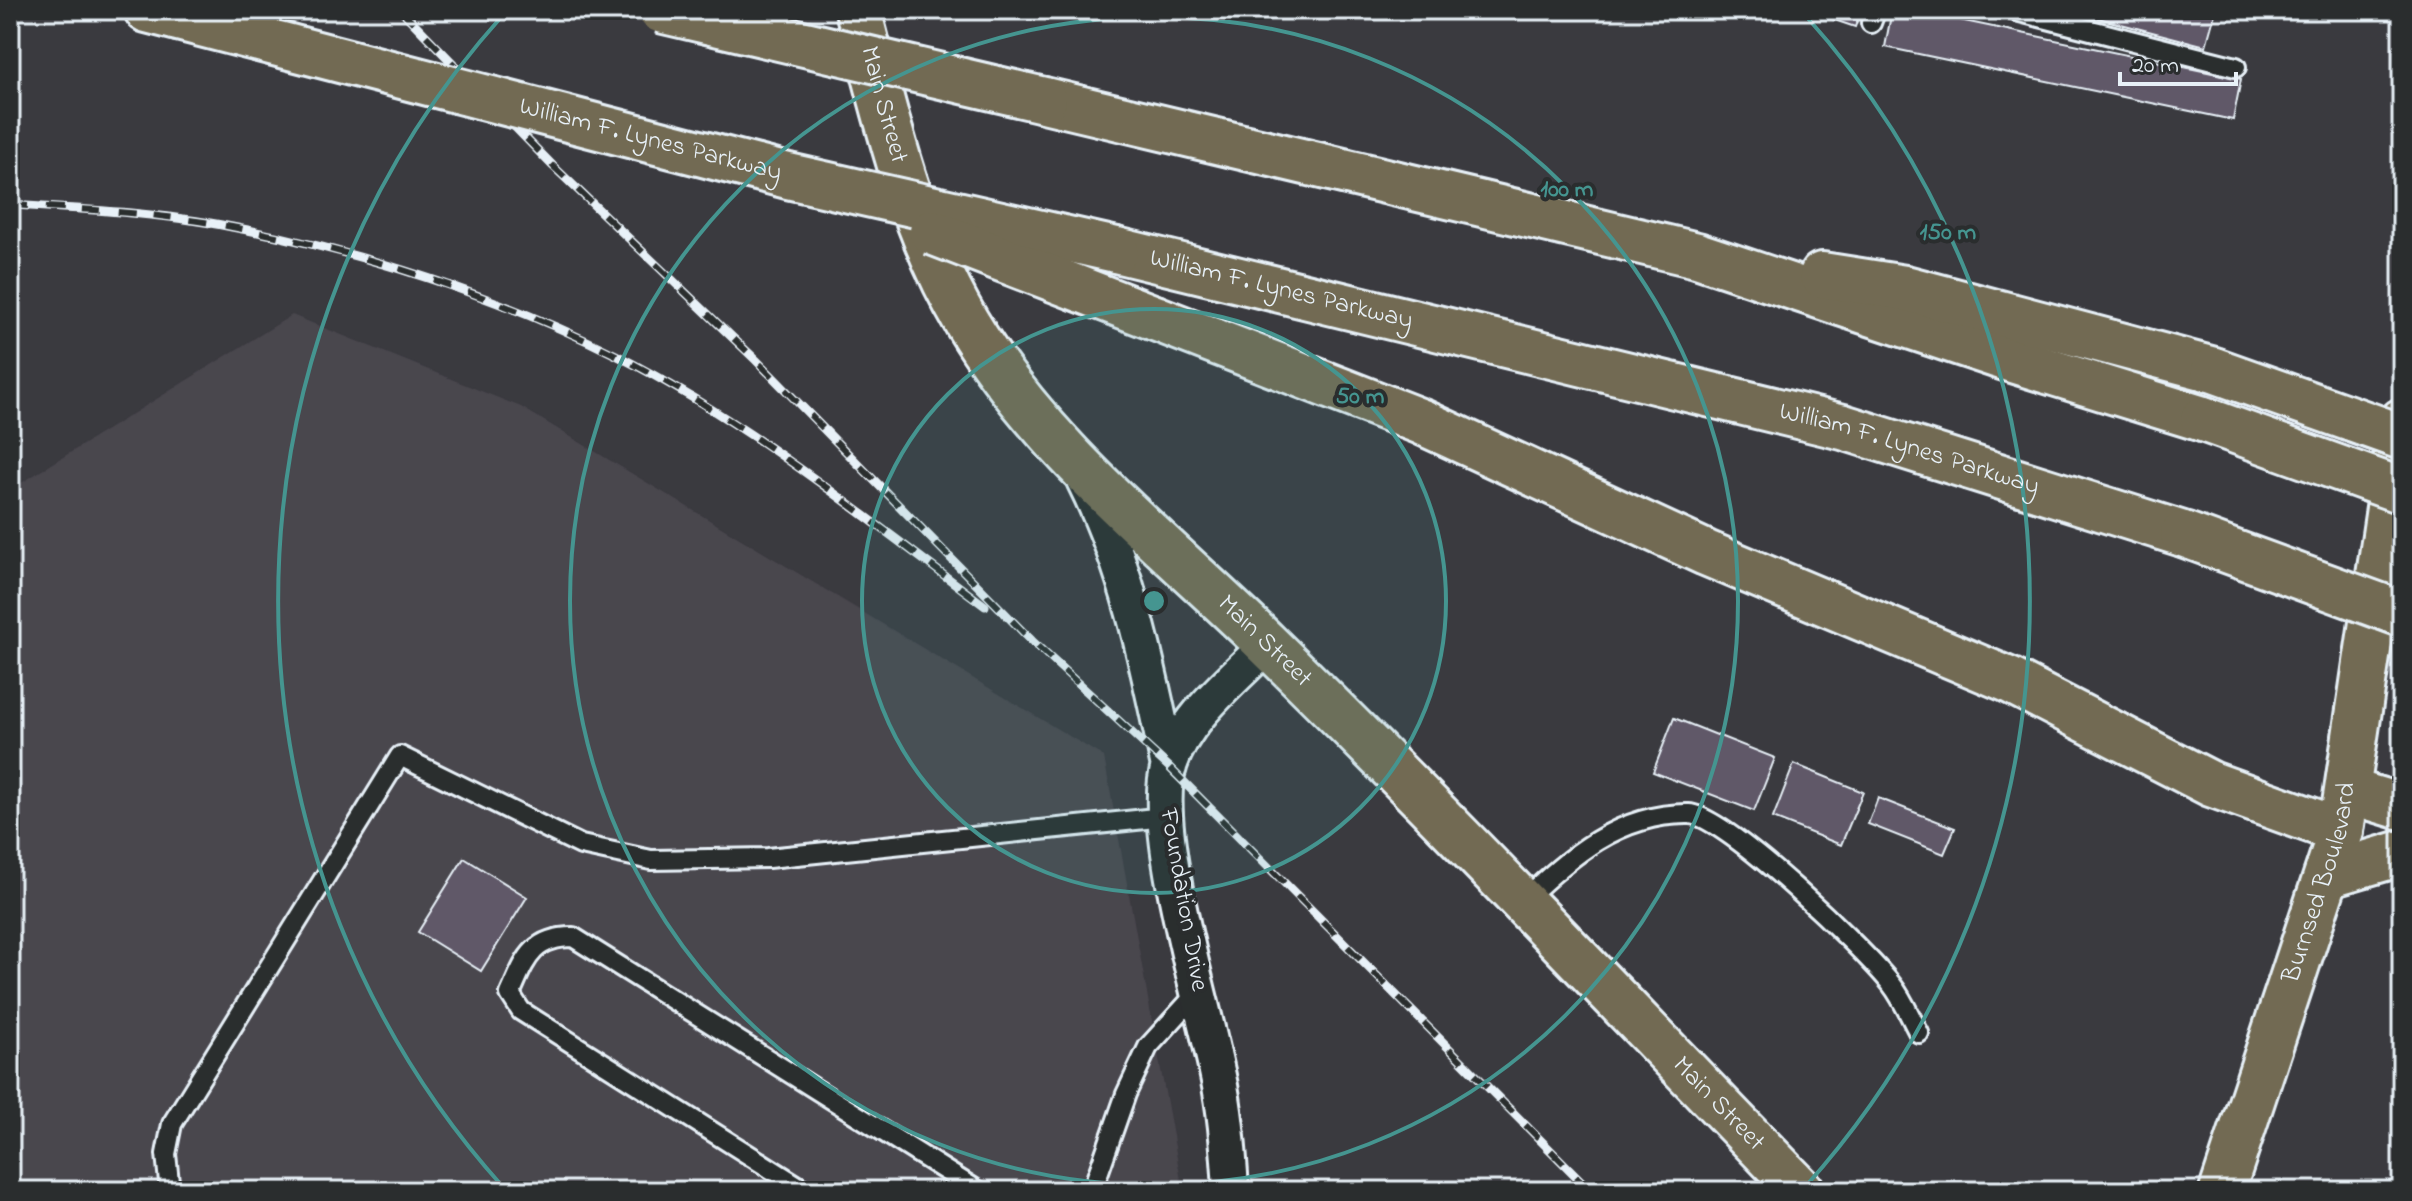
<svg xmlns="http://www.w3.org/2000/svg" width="2412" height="1201" viewBox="0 0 2412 1201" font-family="'Indie Flower',sans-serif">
<rect width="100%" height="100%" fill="#3a3a3f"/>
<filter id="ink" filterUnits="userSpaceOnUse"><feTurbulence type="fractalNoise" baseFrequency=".0125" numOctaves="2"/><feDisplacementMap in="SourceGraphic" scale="16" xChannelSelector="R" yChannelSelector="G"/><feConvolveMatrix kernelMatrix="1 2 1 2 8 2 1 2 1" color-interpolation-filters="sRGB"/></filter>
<g filter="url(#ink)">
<path fill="#49464e" d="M292,315L521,407L1104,757L1183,1191H10V490Z"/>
<path fill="#615868" stroke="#e8f1f8" stroke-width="2" d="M1805,10H1861L1855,27Z
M1892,10H1912L2241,79L2233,120L1885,47Z
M2067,10H2216L2206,46Z
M1674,718L1775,758L1754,811L1653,772Z
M1794,764L1863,792L1841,845L1773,818Z
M1878,798L1955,828L1944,854L1868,824Z
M464,858L527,897L481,971L418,932Z"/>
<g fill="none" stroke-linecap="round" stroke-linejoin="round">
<defs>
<path id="lane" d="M2012,10L2236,67
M1871,23L1876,10
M1522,902C1569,857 1619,813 1689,814C1725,815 1867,952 1892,985C1903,999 1910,1017 1919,1033
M170,1191L166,1154L172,1124L400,756L581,845L651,860L768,858L1165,817
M806,1191L521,1011L510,994C525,961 531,937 573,937L978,1191
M1092,1191L1126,1094L1148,1047L1199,991"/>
<path id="street" d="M1084,480C1130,572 1148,667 1169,767
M1231,1191C1229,1153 1226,1113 1218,1076C1204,1006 1149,827 1169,766C1185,717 1233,680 1268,644"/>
<g id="primary">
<path id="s1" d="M858,10C886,117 910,227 967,323C1042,449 1163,542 1267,644C1449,822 1624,1008 1802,1191"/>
<path id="s2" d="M2222,1191L2341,831L2402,421"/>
</g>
<g id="highway">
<path d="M147,10L178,18"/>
<path d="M1044,100L1697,255L1996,355L2203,419"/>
<path id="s3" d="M1116,250L1843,427L2183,534"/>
<path d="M1822,275L1905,288L2214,370"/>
<path d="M1155,318L1422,422L1706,553L2009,680L2211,784L2341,831"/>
<path d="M2349,791L2402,807"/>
<path d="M2327,875L2402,853"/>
</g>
</defs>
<use href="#lane" stroke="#e8f1f8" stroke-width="24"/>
<use href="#street" stroke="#e8f1f8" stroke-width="40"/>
<use href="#primary" stroke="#e8f1f8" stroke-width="50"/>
<use href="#highway" stroke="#e8f1f8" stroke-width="50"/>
<use href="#lane" stroke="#2a2d2e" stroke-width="18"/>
<use href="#street" stroke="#2a2d2e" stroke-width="34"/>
<use href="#primary" stroke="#726b52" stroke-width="44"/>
<use href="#highway" stroke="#726b52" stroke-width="44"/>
<defs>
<path id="rail" d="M401,10L553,166L756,360L1032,641L1169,767L1591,1191
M10,205C84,209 160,213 232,227C360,251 500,297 616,355C748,422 867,518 985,606"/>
</defs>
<use href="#rail" stroke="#e8f1f8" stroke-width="9"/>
<use href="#rail" stroke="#2a2d2e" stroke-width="6" stroke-dasharray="18" stroke-linecap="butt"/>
<defs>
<g id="highway-bridge">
<path d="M660,10L1044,100"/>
<path id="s4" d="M178,18L788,176L1116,250"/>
<path d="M932,232L1155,318"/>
<path d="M2214,370L2402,437"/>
<path d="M2203,419L2402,491"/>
<path d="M2183,534L2402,614"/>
</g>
</defs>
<use href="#highway-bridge" stroke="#e8f1f8" stroke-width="50" stroke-linecap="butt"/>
<use href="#highway-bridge" stroke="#726b52" stroke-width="44"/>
</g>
</g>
<circle cx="1154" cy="601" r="292" fill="#459590" fill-opacity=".12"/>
<g fill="none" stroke="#459590" stroke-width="4">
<circle cx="1154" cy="601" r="292"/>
<circle cx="1154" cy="601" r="584"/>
<path d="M503 1187A876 876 0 0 1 503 15M1805 15A876 876 0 0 1 1805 1187"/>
</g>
<g text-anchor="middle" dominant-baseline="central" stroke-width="8" stroke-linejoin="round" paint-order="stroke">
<g font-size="26" fill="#e8f1f8" stroke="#2a2d2e">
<text stroke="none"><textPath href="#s1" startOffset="98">Main Street</textPath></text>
<text stroke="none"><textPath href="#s4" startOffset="488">William F. Lynes Parkway</textPath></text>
<text stroke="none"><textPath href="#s3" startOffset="170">William F. Lynes Parkway</textPath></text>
<text stroke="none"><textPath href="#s3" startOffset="818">William F. Lynes Parkway</textPath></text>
<text stroke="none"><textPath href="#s1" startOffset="770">Main Street</textPath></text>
<text stroke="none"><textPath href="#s2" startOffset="324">Burnsed Boulevard</textPath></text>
<text transform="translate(1183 900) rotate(80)">Foundation Drive</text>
<text stroke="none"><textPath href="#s1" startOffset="1418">Main Street</textPath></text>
</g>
</g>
<circle cx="1154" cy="601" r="12" fill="#459590" stroke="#2a2d2e" stroke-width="4"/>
<g font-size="24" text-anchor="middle" font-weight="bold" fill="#459590" stroke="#2a2d2e" stroke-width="8" stroke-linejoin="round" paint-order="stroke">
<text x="1567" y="196">100 m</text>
<text x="1948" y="239">150 m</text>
<text x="1360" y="403">50 m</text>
</g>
<rect width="2412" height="1201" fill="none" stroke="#2a2d2e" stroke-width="40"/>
<rect x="20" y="20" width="2372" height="1161" fill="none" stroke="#e8f1f8" stroke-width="3" filter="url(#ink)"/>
<path d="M2120 72v12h116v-12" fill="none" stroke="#e8f1f8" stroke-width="4"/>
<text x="2132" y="72" font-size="24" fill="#e8f1f8" stroke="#2a2d2e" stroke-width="6" paint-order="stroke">20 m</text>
</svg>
